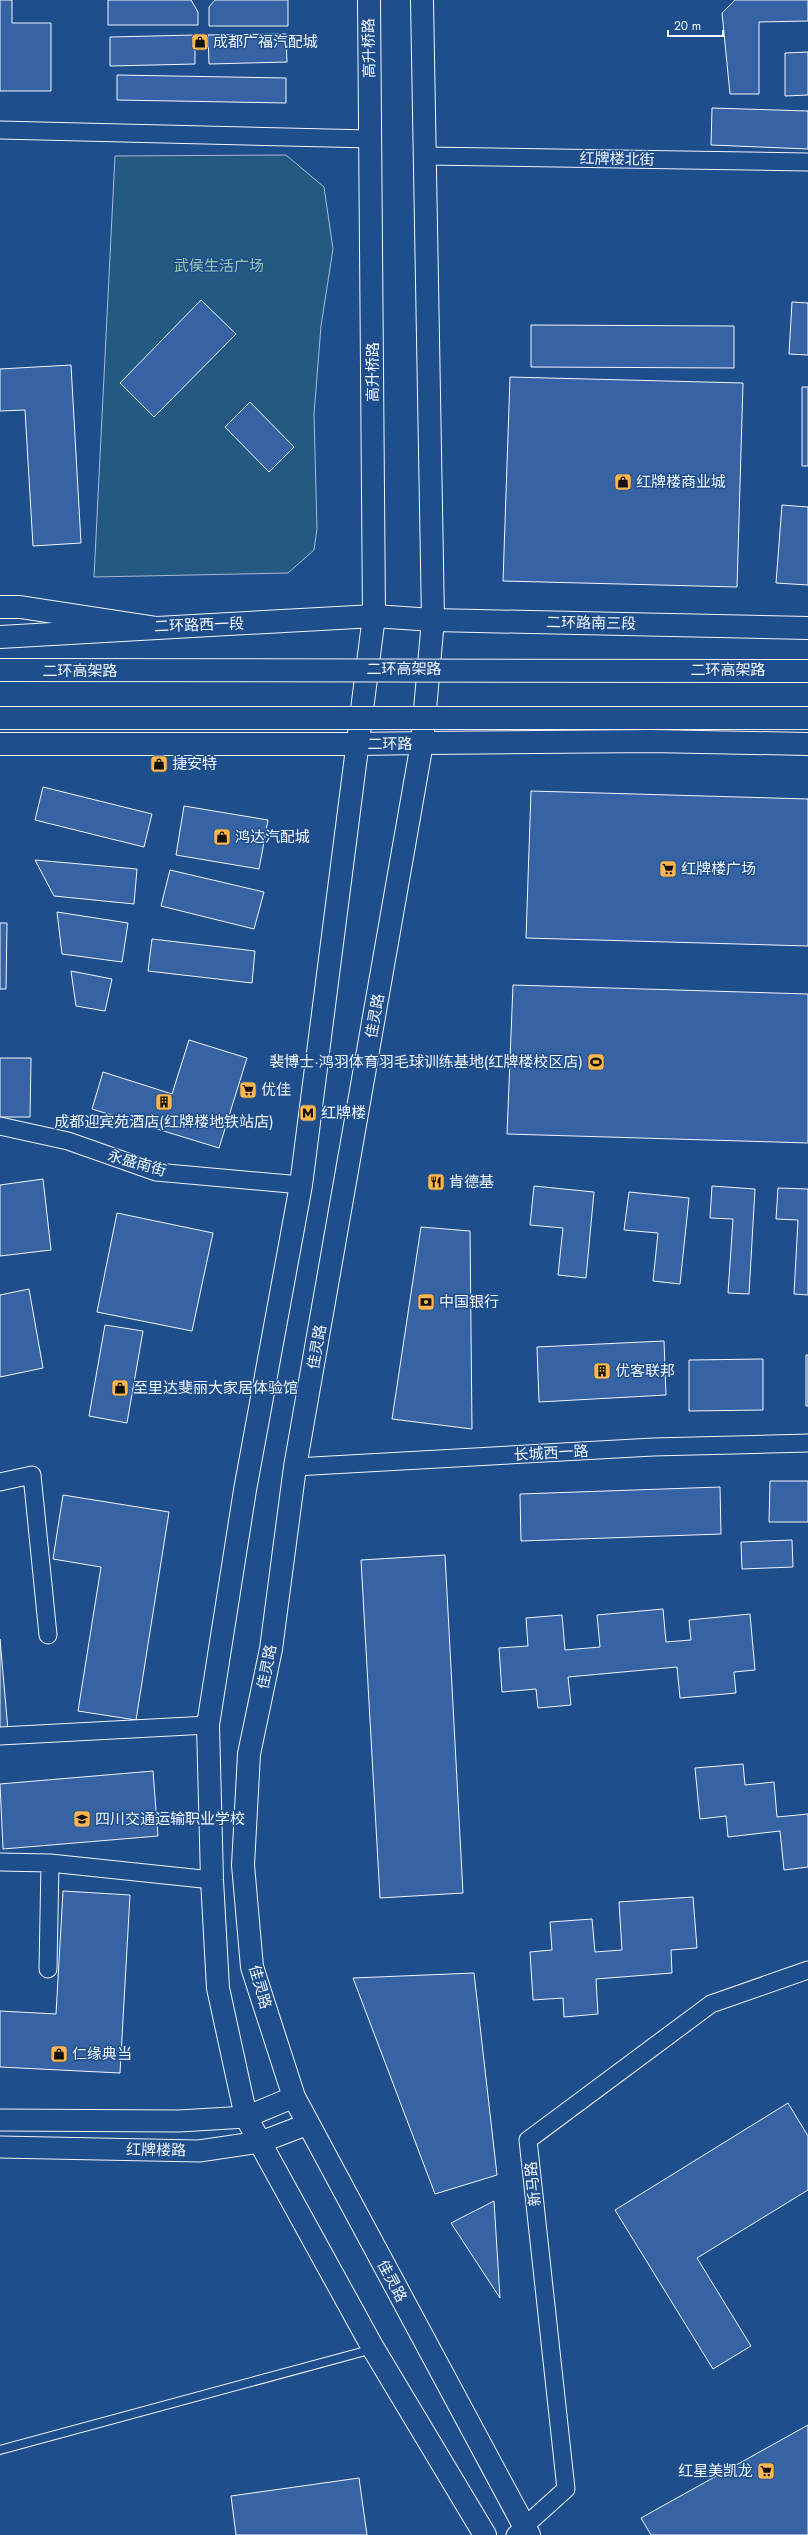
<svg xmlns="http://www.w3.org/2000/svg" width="808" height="2535" viewBox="0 0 808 2535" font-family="Jost,'Noto Sans SC',sans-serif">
<rect width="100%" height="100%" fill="#1f4e8c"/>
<path fill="#245a82" stroke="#a8bbd7" d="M286,155L324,187L333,249L321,326L314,414L317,529L314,550L288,573L94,577L115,156Z"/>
<path fill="#3563a3" stroke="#f2f6ff" d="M0,0H12V23H51V91H0Z
M108,0H191L198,12V25H108Z
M215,0H288V26H209V7Z
M735,0H808V21L759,22V94H730L722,13Z
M286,34L287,62L209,64L208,35Z
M195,35V64L110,66V37Z
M808,52V95L785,96V53Z
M117,75L286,78V103L117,100Z
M712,108L808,111V149L711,145Z
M201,300L236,334L154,417L120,383Z
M792,302L808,303V355L789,354Z
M531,325L734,326V368L531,367Z
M71,365L81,543L33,546L25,410L0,411V369Z
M510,377L743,383L737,587L503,581Z
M802,387H808V466H802Z
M250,402L294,447L269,472L225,427Z
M782,505L808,507V585L776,583Z
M43,787L152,814L144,847L35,820Z
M531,791L808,799V946L526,938Z
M184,806L268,820L259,869L176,855Z
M35,860L137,869L134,904L54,896Z
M170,870L264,892L254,929L161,906Z
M57,912L128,923L122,962L62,954Z
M0,923H7L6,989H0Z
M152,939L255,951L252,983L148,971Z
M71,971L112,979L105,1011L76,1006Z
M513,985L808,994V1143L507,1134Z
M189,1040L247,1058L219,1148L92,1109L103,1072L172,1094Z
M0,1058H31L30,1117H0Z
M43,1179L51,1250L0,1256V1185Z
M534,1186L594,1192L586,1278L558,1275L563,1228L530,1225Z
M712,1186L755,1189L749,1294L728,1293L733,1219L710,1218Z
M778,1188L808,1189V1295L794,1294L798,1220L776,1219Z
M629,1192L689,1198L680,1284L653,1281L658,1233L624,1230Z
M117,1213L213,1233L192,1331L97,1312Z
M421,1227L470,1231L472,1429L392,1419Z
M29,1289L43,1368L0,1377V1295Z
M105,1325L143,1331L127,1423L89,1416Z
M664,1341L666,1395L539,1402L537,1347Z
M806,1355H808V1406H806Z
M763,1359V1410L689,1411V1360Z
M770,1481H808V1522H769Z
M720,1487L721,1534L521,1541L520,1494Z
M63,1495L169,1512L136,1720L78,1711L101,1567L53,1559Z
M792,1540L793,1567L742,1569L741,1542Z
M445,1555L463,1893L380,1898L361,1560Z
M663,1609L666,1642L691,1640L689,1620L750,1614L755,1670L734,1672L736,1693L680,1698L677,1667L568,1677L571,1705L538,1708L536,1689L502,1692L499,1648L528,1646L526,1618L562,1615L565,1650L600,1647L597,1615Z
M0,1639L8,1730H0Z
M743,1764L745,1785L774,1782L777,1817L808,1814V1867L784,1870L780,1831L728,1837L726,1816L700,1819L695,1768Z
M153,1771L158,1836L3,1849L0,1784Z
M63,1891L130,1895L120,2073L0,2067V2011L56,2014Z
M693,1897L697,1948L671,1950L672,1973L596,1979L598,2014L564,2017L563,1998L533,2000L530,1952L552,1950L550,1922L592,1919L595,1952L622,1950L619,1902Z
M474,1973L497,2175L435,2194L353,1978Z
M788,2103L808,2136V2190L697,2258L751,2346L713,2369L615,2210Z
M494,2201L500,2298L451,2223Z
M808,2425V2535H651L641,2518Z
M359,2478L367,2535H236L231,2496Z"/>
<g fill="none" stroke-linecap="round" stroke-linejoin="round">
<defs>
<path id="service" d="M0,2450L373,2349"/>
<path id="minor" d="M0,130L371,139
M426,156L808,162
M0,1126L68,1141L156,1172L301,1185
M295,1467L653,1447L808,1443
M0,1482L32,1475L48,1635
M0,1736L208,1725
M0,1862L50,1863L212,1880
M48,1969L50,1863
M515,2535L566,2489L528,2140L711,2004L808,1970"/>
<path id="tertiary" d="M0,2120L179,2121L246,2117L294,2097
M0,2147L199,2151L261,2142L308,2124"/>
<path id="secondary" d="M0,607H20L157,628L374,616L433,620L808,628
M422,743L651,741L808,744
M0,744H358"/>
<path id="primary" d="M369,0L374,616L301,1185L245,1490L208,1725L212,1880L218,1988L246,2117L373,2348L485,2535
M422,0L433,620L422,743L295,1467L271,1649L249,1754L243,1865L252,1967L294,2097L529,2535
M358,744L422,743"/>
<path id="trunk" d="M0,637L157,628"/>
</defs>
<use href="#service" stroke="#f2f6ff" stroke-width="10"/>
<use href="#minor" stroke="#f2f6ff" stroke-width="19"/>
<use href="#tertiary" stroke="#f2f6ff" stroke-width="23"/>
<use href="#secondary" stroke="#f2f6ff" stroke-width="24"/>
<use href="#primary" stroke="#f2f6ff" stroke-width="24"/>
<use href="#trunk" stroke="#f2f6ff" stroke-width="24"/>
<use href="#service" stroke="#1f4e8c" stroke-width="8"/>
<use href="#minor" stroke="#1f4e8c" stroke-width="17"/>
<use href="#tertiary" stroke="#1f4e8c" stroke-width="21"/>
<use href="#secondary" stroke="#1f4e8c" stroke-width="22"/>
<use href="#primary" stroke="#1f4e8c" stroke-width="22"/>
<use href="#trunk" stroke="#1f4e8c" stroke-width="22"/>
<defs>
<path id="trunk-bridge" d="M0,670L808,671
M0,718H808"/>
</defs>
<use href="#trunk-bridge" stroke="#f2f6ff" stroke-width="24" stroke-linecap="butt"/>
<use href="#trunk-bridge" stroke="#1f4e8c" stroke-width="22"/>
</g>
<defs>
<symbol id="shop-square" viewBox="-11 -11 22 22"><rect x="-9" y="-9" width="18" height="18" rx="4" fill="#ffb74d" stroke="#1f4e8c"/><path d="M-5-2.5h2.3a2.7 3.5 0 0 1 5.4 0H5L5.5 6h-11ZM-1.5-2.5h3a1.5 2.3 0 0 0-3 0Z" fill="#111"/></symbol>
<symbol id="supermarket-square" viewBox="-11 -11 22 22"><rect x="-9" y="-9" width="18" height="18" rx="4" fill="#ffb74d" stroke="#1f4e8c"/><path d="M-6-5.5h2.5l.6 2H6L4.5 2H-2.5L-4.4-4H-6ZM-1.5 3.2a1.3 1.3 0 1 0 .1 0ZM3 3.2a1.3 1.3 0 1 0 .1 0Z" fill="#111"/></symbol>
<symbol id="stadium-square" viewBox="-11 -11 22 22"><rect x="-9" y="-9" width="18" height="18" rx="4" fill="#ffb74d" stroke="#1f4e8c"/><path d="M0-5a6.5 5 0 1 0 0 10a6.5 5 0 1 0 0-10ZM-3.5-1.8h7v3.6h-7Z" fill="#111"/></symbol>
<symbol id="building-square" viewBox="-11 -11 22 22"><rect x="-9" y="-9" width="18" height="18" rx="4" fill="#ffb74d" stroke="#1f4e8c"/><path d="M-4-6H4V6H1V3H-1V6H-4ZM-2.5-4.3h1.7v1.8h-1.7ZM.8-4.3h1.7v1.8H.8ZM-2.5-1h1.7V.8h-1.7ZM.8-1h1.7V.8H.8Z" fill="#111"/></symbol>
<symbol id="metro-square" viewBox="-11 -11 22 22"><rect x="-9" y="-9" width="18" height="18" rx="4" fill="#ffb74d" stroke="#1f4e8c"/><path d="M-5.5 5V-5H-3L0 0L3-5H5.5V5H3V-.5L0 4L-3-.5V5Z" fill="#111"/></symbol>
<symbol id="restaurant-square" viewBox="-11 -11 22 22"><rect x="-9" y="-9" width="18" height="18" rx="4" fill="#ffb74d" stroke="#1f4e8c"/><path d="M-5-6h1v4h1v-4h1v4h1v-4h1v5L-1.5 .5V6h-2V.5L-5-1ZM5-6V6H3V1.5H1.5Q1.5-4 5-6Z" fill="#111"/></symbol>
<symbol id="bank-square" viewBox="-11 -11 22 22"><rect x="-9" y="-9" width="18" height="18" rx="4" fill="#ffb74d" stroke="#1f4e8c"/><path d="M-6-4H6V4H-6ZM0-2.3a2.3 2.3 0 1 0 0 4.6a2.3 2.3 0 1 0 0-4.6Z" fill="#111"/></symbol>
<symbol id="school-square" viewBox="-11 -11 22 22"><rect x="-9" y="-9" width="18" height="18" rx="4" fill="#ffb74d" stroke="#1f4e8c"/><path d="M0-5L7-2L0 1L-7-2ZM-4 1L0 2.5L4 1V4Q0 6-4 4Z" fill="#111"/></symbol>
</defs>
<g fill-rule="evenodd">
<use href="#shop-square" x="190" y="32" width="20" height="20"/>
<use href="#shop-square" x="613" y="472" width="20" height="20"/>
<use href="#shop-square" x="149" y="754" width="20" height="20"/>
<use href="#shop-square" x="212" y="827" width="20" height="20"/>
<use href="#supermarket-square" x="658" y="859" width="20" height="20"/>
<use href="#stadium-square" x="586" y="1052" width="20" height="20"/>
<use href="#supermarket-square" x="238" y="1080" width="20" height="20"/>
<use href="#building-square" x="154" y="1092" width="20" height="20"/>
<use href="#metro-square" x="298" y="1103" width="20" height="20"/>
<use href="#restaurant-square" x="426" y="1172" width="20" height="20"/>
<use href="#bank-square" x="416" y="1292" width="20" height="20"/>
<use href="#building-square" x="592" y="1361" width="20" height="20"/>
<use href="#shop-square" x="110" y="1378" width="20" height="20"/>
<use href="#school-square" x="72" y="1809" width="20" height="20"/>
<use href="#shop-square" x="49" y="2044" width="20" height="20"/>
<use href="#supermarket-square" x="756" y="2461" width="20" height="20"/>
</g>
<g text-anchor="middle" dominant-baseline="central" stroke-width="3" stroke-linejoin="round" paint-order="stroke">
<g font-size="15" fill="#f2f6ff" stroke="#1f4e8c" text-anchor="start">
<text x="213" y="42">成都广福汽配城</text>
<text x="636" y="482">红牌楼商业城</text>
<text x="172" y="764">捷安特</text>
<text x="235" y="837">鸿达汽配城</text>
<text x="681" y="869">红牌楼广场</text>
<text x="583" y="1062" text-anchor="end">裴博士·鸿羽体育羽毛球训练基地(红牌楼校区店)</text>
<text x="261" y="1090">优佳</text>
<text x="321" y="1113">红牌楼</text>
<text x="164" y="1122" text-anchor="middle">成都迎宾苑酒店(红牌楼地铁站店)</text>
<text x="449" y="1182">肯德基</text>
<text x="439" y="1302">中国银行</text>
<text x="615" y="1371">优客联邦</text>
<text x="133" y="1388">至里达斐丽大家居体验馆</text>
<text x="95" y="1819">四川交通运输职业学校</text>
<text x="72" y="2054">仁缘典当</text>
<text x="753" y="2471" text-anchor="end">红星美凯龙</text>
</g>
<g font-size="15" fill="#f2f6ff" stroke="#1f4e8c">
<text transform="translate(369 48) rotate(-91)">高升桥路</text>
<text transform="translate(617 159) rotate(1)">红牌楼北街</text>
<text transform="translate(373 372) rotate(-90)">高升桥路</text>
<text transform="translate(591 623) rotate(1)">二环路南三段</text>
<text transform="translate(199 625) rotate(-2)">二环路西一段</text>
<text x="404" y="669">二环高架路</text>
<text x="728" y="670">二环高架路</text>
<text x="80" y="671">二环高架路</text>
<text x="390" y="744">二环路</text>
<text transform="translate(375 1016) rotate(-80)">佳灵路</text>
<text transform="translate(137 1163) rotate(16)">永盛南街</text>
<text transform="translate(317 1347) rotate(-80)">佳灵路</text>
<text transform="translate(551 1453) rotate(-3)">长城西一路</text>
<text transform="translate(267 1667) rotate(-79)">佳灵路</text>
<text transform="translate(260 1987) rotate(74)">佳灵路</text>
<text transform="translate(156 2150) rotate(1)">红牌楼路</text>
<text transform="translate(533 2184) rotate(-96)">新马路</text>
<text transform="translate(392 2281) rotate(62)">佳灵路</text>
</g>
<g font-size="15" fill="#97c8a6" stroke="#1f4e8c">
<text x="219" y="266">武侯生活广场</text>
</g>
</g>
<path d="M668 30v6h55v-6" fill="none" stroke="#f2f6ff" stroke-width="2"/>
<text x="674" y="30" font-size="12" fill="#f2f6ff" stroke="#1f4e8c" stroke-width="3" paint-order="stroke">20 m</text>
</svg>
